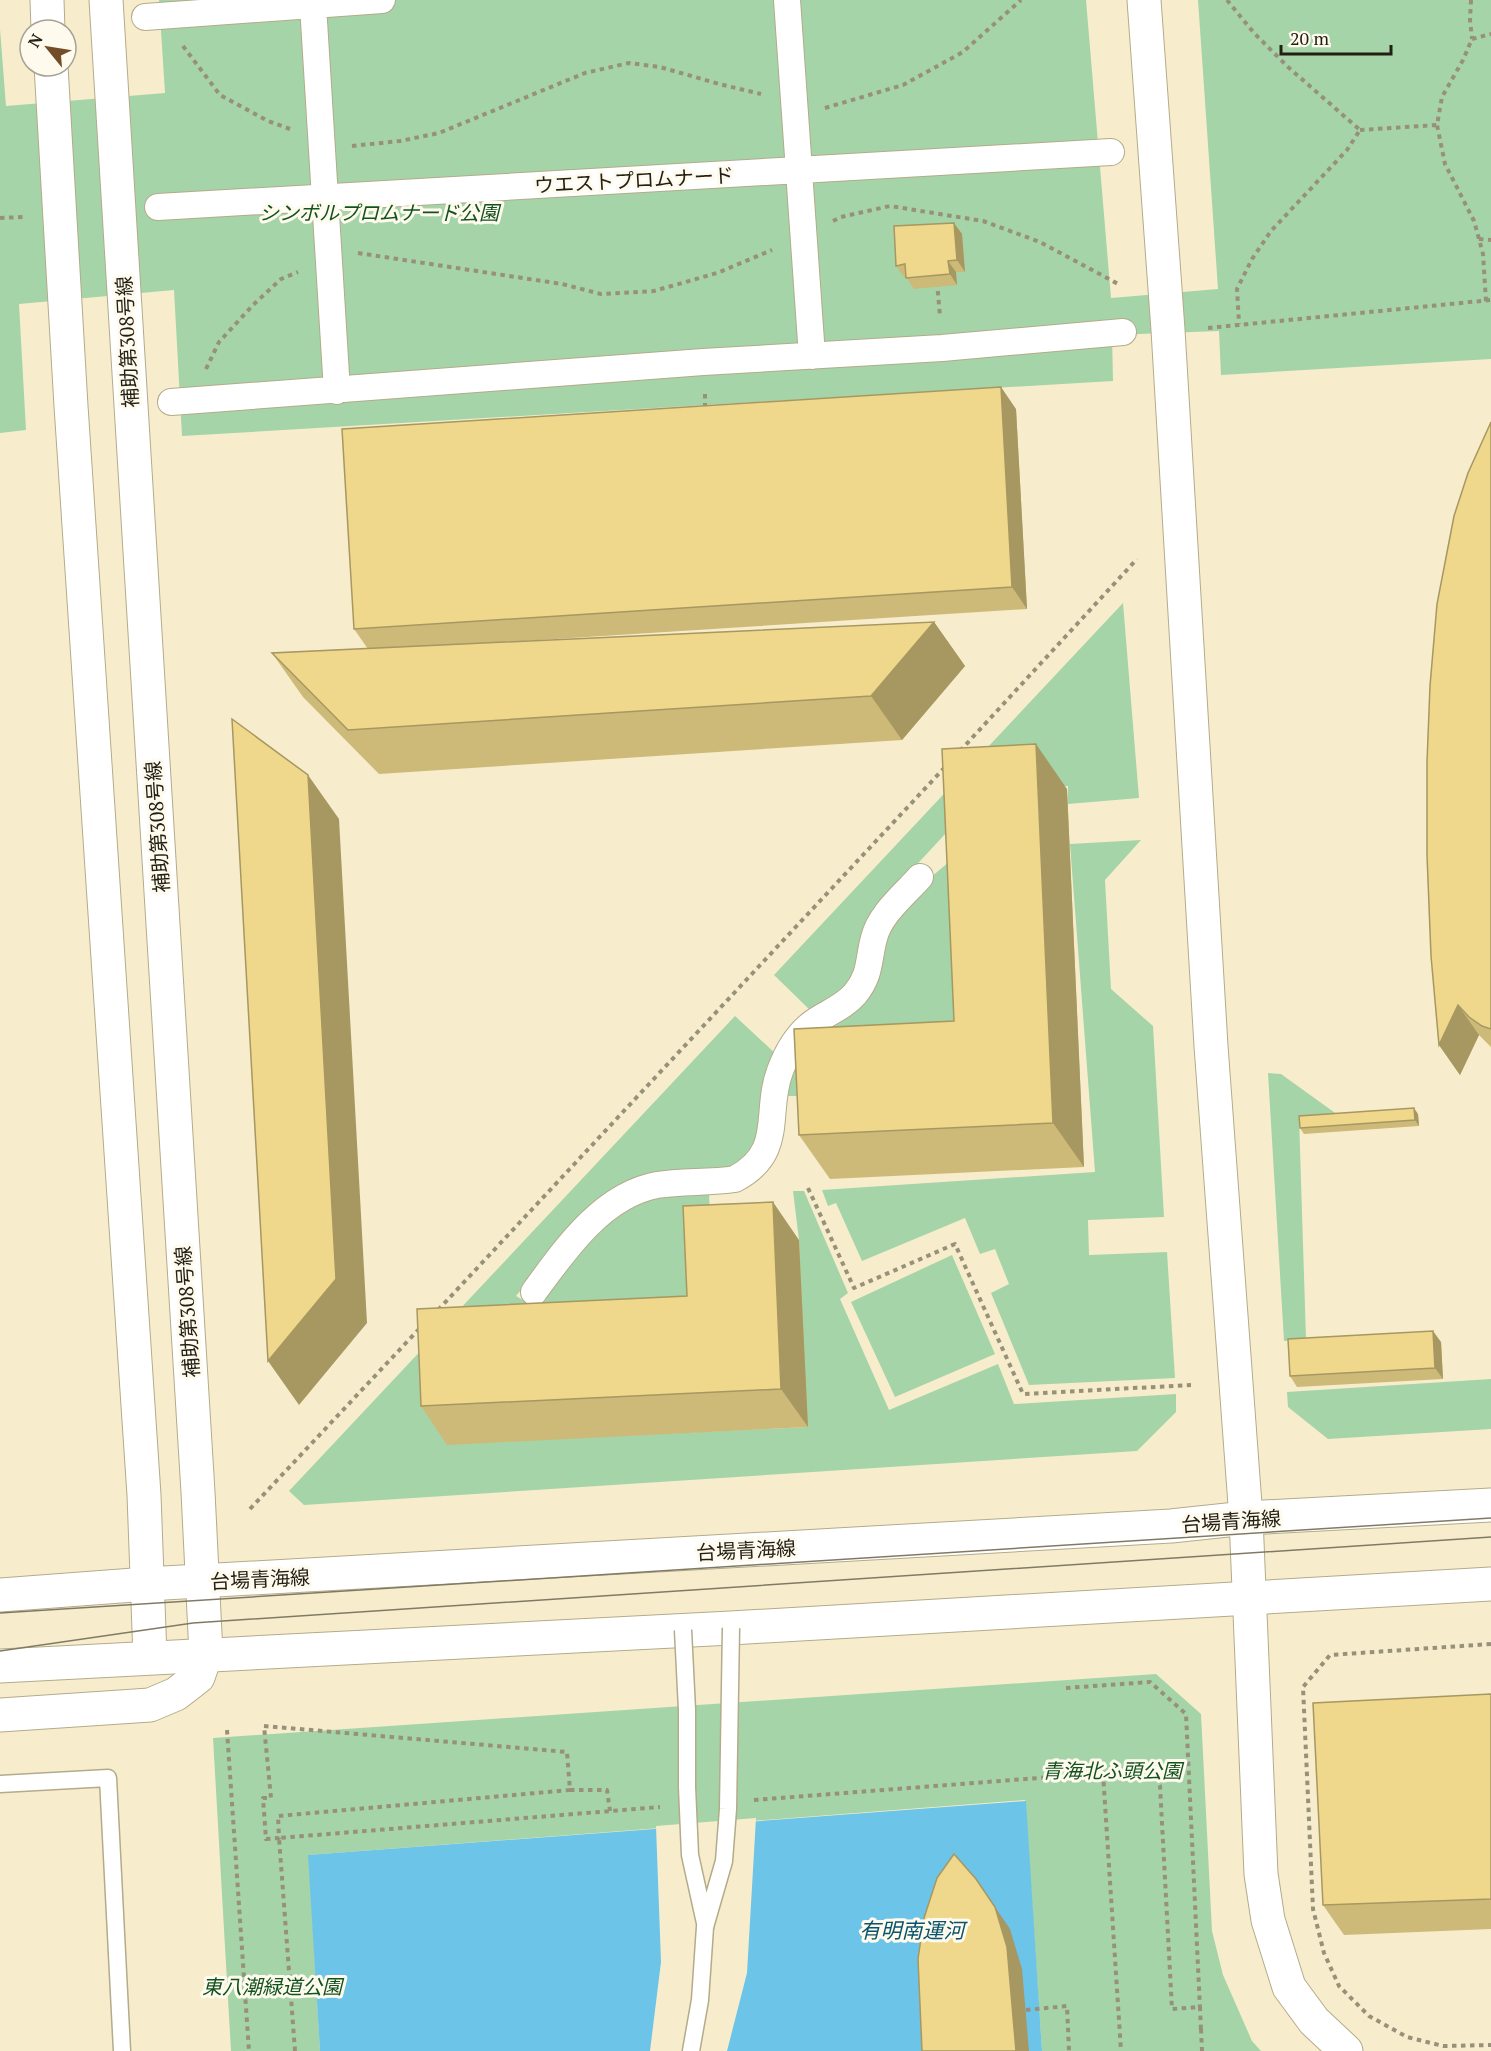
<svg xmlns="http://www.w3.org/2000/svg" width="1491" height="2051" viewBox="0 0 1491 2051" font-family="'PT Serif','Noto Sans JP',serif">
<rect width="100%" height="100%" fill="#f7edcc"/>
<path fill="#a5d4a8" d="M159,0H1086L1111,298L1218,289L1198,0H1491V359L1221,375L1219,331L1112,335L1113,381L182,436L174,290L19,304L26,430L0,433V29L6,106L165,93Z
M1123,603L1139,798L1068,804V786L971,791L947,832L909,873L844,990L813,1013L774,975Z
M1141,840L1105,880L1111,989L1153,1026L1164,1217L1088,1220L1089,1255L1167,1252L1175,1378L1029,1385L991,1293L1009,1284L995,1249L980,1254L965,1218L862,1261L836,1203L828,1206L822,1190L1095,1172L1070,844Z
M956,856L970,1066L826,1096H788L790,1068L820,1031L849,1017L859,1008L866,998L882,934L918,888Z
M735,1016L778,1056C773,1066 769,1075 768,1086C764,1105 771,1132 757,1148C733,1178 705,1165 673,1171C652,1175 628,1185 609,1197C573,1220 544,1263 516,1296L538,1309C568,1257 611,1197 676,1190C687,1189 698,1191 709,1192L714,1334L444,1347L447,1444L807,1427L799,1240L793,1191H804L848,1293L840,1299L889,1410L998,1364L1014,1404L1176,1394V1412L1137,1451L304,1505L289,1491Z
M1268,1073L1281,1074L1338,1115L1299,1117L1306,1339L1284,1341Z
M952,1255L995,1354L895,1397L851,1302Z
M1491,1379V1429L1328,1439L1288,1407L1287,1392Z
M1156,1674L1201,1714L1212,1931L1223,1975L1252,2041L1261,2051H1042L1025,1800L309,1855L320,2051H231L213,1738Z"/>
<path fill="#6cc4e9" d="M1026,1801L1042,2051H320L308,1855Z"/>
<path fill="#f7edcc" d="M756,1818L747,1973L727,2051H650L661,1962L656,1826Z"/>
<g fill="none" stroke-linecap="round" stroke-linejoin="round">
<defs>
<path id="service" d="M0,1784L108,1778L122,2051
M691,2051L700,2000L705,1927"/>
<path id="pedestrian" d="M787,0L812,356
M313,5L337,391
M145,17L382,0
M158,207L1111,152
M171,402L703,362L942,348L1123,332
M534,1292C564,1251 602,1195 657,1185C683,1181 709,1183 735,1179C786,1152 764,1113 780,1071C787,1052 797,1034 814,1022C827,1013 844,1007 855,994C871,975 868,960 874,938C880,914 904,895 920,877"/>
<path id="minor" d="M0,1715L150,1705L176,1694L198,1677L206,1654"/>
<path id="tertiary" d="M47,0L48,30
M106,0L198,1492L206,1654
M1144,0L1168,330L1211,1046L1246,1518L1261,1874L1268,1920L1289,1987L1314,2021L1346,2051
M51,66L71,406L144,1495L150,1657"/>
<path id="secondary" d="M0,1595L147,1584L1171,1526L1246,1518L1491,1505
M0,1666L731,1628L1491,1584"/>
</defs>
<use href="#service" stroke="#b4ab8b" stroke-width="19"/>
<use href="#pedestrian" stroke="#b4ab8b" stroke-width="28"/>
<use href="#minor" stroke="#b4ab8b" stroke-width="35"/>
<use href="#tertiary" stroke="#b4ab8b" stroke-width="35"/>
<use href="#secondary" stroke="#b4ab8b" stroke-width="35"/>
<path stroke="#989179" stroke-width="4" stroke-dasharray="4.5 4.5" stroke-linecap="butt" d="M1227,0L1254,33L1288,67L1360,130L1347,150L1271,231L1252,259L1237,289L1239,324
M1471,0L1470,20L1472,39
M183,46L220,95L268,121L290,129
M825,108L903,85L963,52L1021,0
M1360,130L1437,125
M352,146L400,141L439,133L585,73L629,63L660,67L719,84L761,94
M0,218L23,217
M833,221L841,217L890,206L983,221L1040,242L1120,285
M1479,239L1491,240
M358,253L562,284L601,294L654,291L717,273L772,250
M937,282L940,316
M1486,301L1483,254L1479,239L1474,221L1445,164L1437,125L1442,97L1463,60L1472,39L1491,34
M1208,328L1491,300
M206,369L219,342L253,305L281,279L298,272
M705,394V410
M960,751L1137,559
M808,1188L854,1288L955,1244L1023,1394L1191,1385
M438,1310L947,765
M250,1509L420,1328
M1491,1644L1330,1655L1303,1687L1313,1909L1324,1953L1339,1986L1369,2016L1407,2037L1443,2046L1491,2045
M1066,1688L1150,1682L1186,1714L1200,2009
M264,1726L567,1752L570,1790L278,1816L279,1838L266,1839L263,1798H271Z
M227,1730L249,2051
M1103,1773L1121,2051
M570,1790H607L610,1811
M754,1800L1103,1773L1145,1771L1155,1775L1160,1786L1172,2009L1200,2007L1201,2031
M1026,2010L1067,2006L1069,2051
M1201,2029L1202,2051
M295,2051L279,1838L660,1807"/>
<use href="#service" stroke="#fff" stroke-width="16"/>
<use href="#pedestrian" stroke="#fff" stroke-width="26"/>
<use href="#minor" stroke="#fff" stroke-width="33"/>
<use href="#tertiary" stroke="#fff" stroke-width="33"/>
<use href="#secondary" stroke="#fff" stroke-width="33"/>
<path stroke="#807a65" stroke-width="1.5" d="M0,1613L1491,1518
M0,1651L193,1623L1491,1537"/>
<defs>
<path id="service-bridge" d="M683,1630L687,1710V1787L690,1855L705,1923
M705,1927L724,1861L728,1809L731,1628"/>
</defs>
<use href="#service-bridge" stroke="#b4ab8b" stroke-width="19" stroke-linecap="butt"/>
<use href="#service-bridge" stroke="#fff" stroke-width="16"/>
</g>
<path fill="#ceba78" d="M954,223L962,234L965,272H956L957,285L914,289L906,277H904L896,266Z
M1016,409L1027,609L475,644L934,622L965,666L902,740L379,774L303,697L272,653L368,649L354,629Z
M1491,422V1047L1479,1035L1460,1075L1439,1045Z
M1067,789L1084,1167L830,1179L799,1135L954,1021Z
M1418,1114L1419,1126L1304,1134L1300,1128Z
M799,1240L808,1427L447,1445L421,1406L687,1296Z
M1441,1342L1443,1379L1297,1387L1290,1376Z
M1491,1694V1929L1344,1935L1323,1905Z"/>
<path fill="#a79761" d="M954,223L962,234L965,272L957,260Z
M948,261L956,272L957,285L950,274Z
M1001,387L1016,409L1027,609L1012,587Z
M934,622L965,666L902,740L871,696Z
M1036,744L1067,789L1084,1167L1053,1123Z
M308,775L339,819L367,1323L299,1405L268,1361Z
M1458,1005L1479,1035L1460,1075L1439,1045Z
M1414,1108L1418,1114L1419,1126L1415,1120Z
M773,1202L799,1240L808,1427L781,1389Z
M1433,1331L1441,1342L1443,1379L1435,1368Z
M976,1879L1010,1929L1022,1969L1029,2051H1016Z"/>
<path fill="#efd88b" stroke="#a79761" stroke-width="1.5" d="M954,223L957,260L948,261L950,274L906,278L905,264L896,266L894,226Z
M1001,387L1012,587L354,629L342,429Z
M1491,422V1029L1482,1026L1469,1017L1458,1005L1439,1045L1431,956L1427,855V762L1430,686L1437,604L1454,516L1468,473Z
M934,622L871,696L348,730L272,653Z
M232,719L308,775L336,1279L268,1361Z
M1036,744L1053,1123L799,1135L794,1029L954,1021L942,749Z
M1414,1108L1415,1120L1300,1128L1299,1116Z
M773,1202L781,1389L421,1406L417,1309L687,1296L683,1206Z
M1433,1331L1435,1368L1290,1376L1288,1339Z
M1491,1694V1899L1323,1905L1313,1703Z
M954,1854L976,1879L995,1907L1007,1947L1016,2051H922L918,1959L924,1918L937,1878Z"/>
<g text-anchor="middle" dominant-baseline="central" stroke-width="6" stroke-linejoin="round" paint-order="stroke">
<g font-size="20" fill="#231f13" stroke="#fefaed">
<text transform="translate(634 180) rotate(-3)">ウエストプロムナード</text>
<text transform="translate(127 342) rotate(-93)">補助第308号線</text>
<text transform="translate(157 827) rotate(-94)">補助第308号線</text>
<text transform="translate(187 1312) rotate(-94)">補助第308号線</text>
<text transform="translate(1231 1521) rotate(-4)">台場青海線</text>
<text transform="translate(746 1550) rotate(-3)">台場青海線</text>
<text transform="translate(260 1579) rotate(-3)">台場青海線</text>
</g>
<g font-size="20" font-style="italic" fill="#11521e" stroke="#fefaed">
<text x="379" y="212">シンボルプロムナード公園</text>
<text x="1112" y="1770">青海北ふ頭公園</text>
<text x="272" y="1986">東八潮緑道公園</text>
</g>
<g font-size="21" font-style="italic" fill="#08546d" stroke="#fefaed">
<text x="912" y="1930">有明南運河</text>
</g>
</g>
<g transform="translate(48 48) rotate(300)"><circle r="28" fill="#fefaed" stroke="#a6a296" stroke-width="1.5"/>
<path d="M0-4.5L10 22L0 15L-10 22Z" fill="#724d28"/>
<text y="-9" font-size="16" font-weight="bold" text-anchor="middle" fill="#231f13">N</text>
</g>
<path d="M1281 45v9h110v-9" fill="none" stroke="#231f13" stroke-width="3"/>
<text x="1290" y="45" font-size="18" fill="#231f13" stroke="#fefaed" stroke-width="4.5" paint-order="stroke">20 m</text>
</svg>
